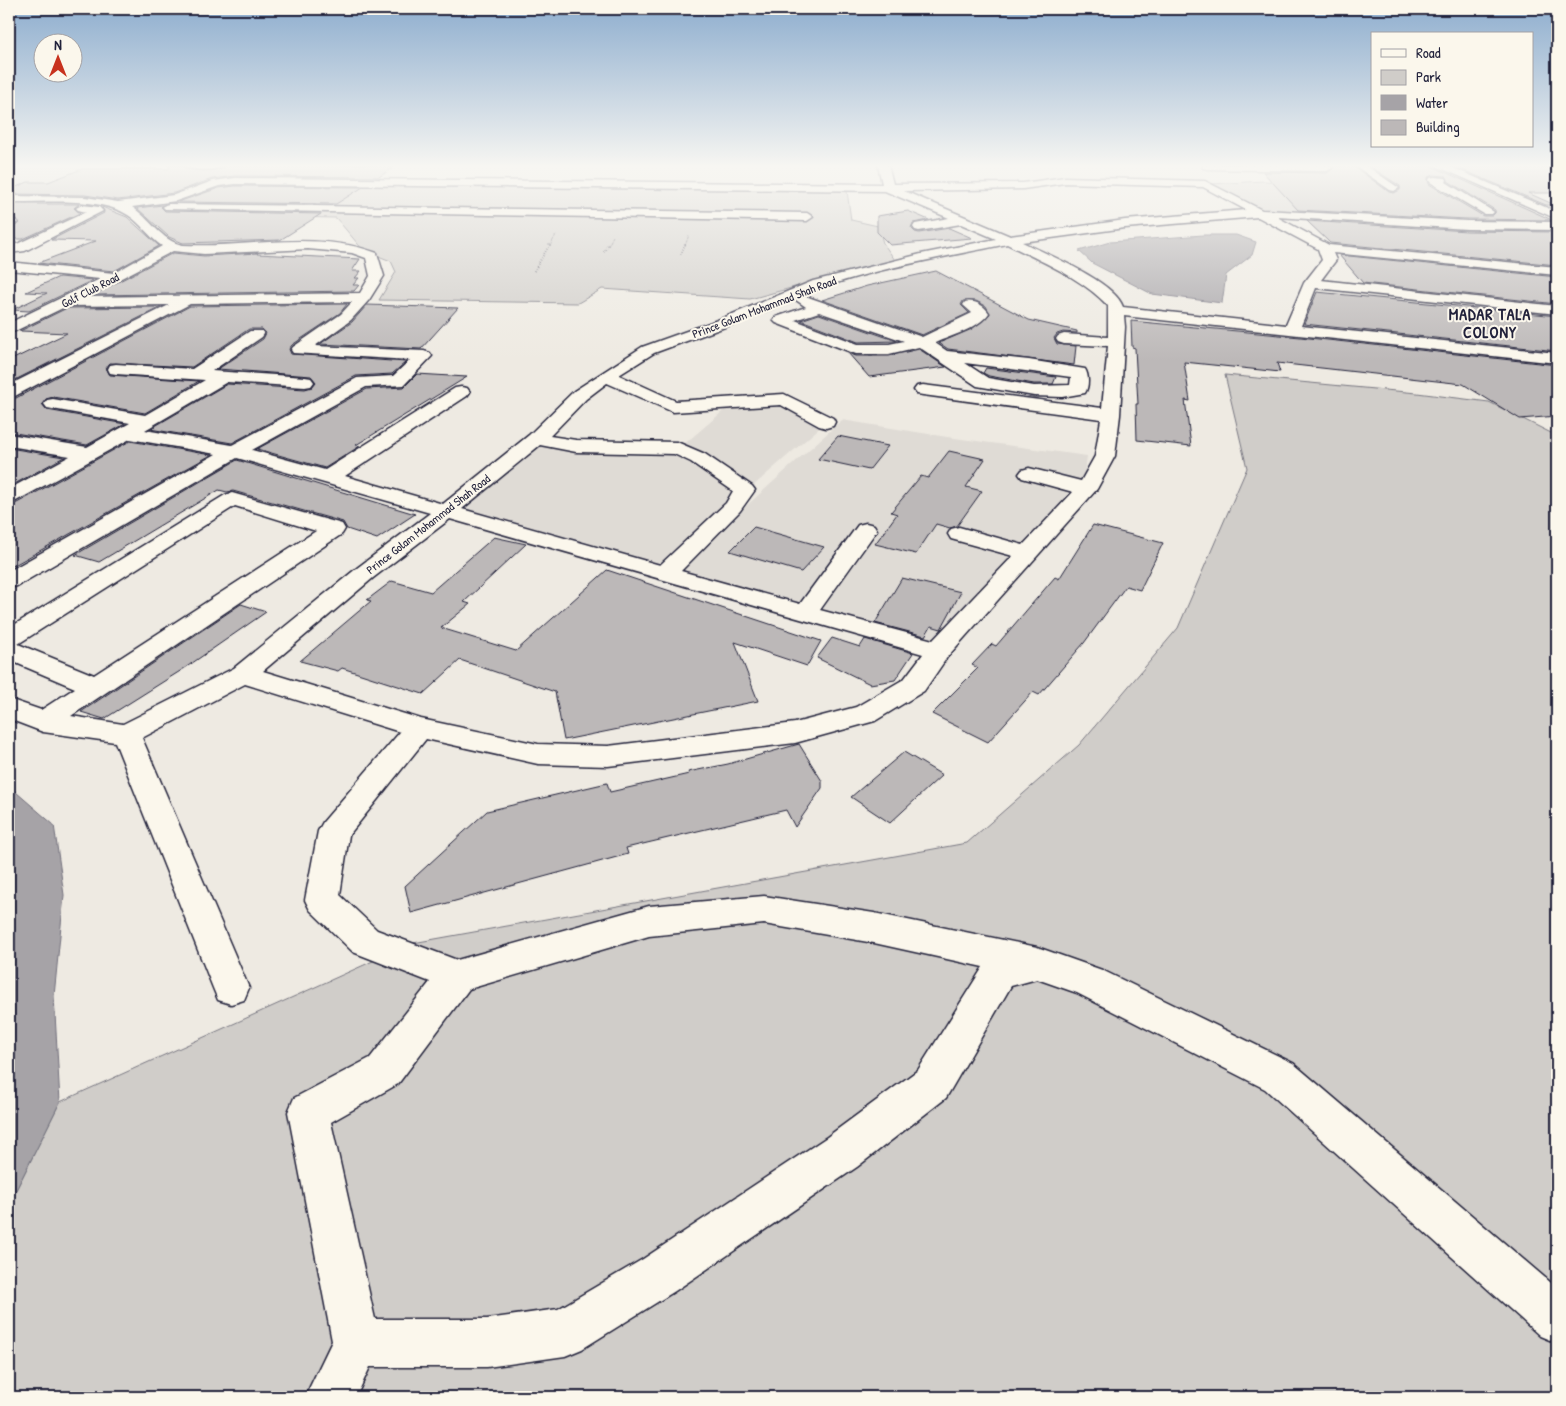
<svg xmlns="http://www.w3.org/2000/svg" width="1566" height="1406" viewBox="0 0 1566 1406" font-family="'Patrick Hand',sans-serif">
<rect width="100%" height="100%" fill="#eeeae2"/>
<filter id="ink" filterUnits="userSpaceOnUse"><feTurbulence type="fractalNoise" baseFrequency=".02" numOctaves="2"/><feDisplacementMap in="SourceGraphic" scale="10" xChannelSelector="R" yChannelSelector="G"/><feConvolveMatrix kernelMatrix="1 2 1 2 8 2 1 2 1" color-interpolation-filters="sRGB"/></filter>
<g filter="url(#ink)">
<path fill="#dfdbd5" d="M9,165H319L295,181L223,180L180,197L119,204L82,200L9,198Z
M782,402L824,424L659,568L458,509L539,443L675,452L729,406Z
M842,420L947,437L1087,456L1084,478L934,645L676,569Z"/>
<path fill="#d0cdc9" stroke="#797882" d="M1264,181L1375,187L1413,191L1461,221L1271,215L1210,184Z
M244,185L847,191L851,220L878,226L883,243L895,260L750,299L602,289L578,303L379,300L396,272L391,261L363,250L336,218L137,214L134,211L135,208L142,206L187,200L216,187Z
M1225,375L1417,393L1489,402L1557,436V1397H9V1204L60,1102L413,943L967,843L1079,745L1178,628L1247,468Z"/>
<path fill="#a6a3a7" stroke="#716f7c" d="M1203,235H1236L1256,242L1252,255L1226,275L1222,303L1152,294L1092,263L1079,251L1110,242Z
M9,786L54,825L64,895L54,996L60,1102L9,1204Z"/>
<path fill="#bcb8b8" stroke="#22223b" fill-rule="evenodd" d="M169,164H181L186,169L204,171L222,169L227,164H399L379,177L235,176L212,179L174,193L118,200L85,195L9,194V190L28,182H48L82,169H169Z
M1332,165H1352L1389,192L1394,193L1400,190V186L1368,165H1429L1552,220L1467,219L1298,210L1263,172L1327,173L1334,168ZM1434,175L1446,176L1448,181L1495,210V213L1492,216H1483L1429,184L1428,177Z
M1453,166H1546L1557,170V193H1528L1555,205H1546Z
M235,186L363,187L336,204L178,202L219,188Z
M9,204H79L74,208L80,213L23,239H9V230L20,223L13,216L9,217Z
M163,205L161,207L165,211L321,214L280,240L183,243L169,237L137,208Z
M102,207L127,217L159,246L114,271L38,263L96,241L51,240L104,213Z
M908,211L929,220L913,223L911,228L915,232L919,233L949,228L972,238L890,245L877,232V216Z
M1307,221L1467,231L1557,232V265L1330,243Z
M173,253L204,256L258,253L257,254L360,259L352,271H361L355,278H359L353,285H359L354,291L93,295Z
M1339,255L1557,277V304L1363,283Z
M936,271L1029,320L1077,331V333L1063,332L1057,334L1054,338L1057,344L1076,346L1074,365L948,349L939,343L972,329L990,314L986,306L976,301H963L961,305L969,313L922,335L822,300L867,286Z
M59,277L93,280L29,311L12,310L47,293L26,292Z
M1317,292L1557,316V351L1304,324Z
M347,304L340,313L292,345L289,349L291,354L406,362L392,374L356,376L232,443L150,429L227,384L305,389L312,387L316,382L311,376L218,369L263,339L266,333L262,329H249L192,367L110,363L106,368L110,375L199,381L145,413L53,397L46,399L42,404L47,410L125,424L87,445L9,432V399L16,398L190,306Z
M367,305L458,308L421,349L320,344L352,322Z
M161,307L9,383V361L67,333L20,331L67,308Z
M819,314L897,341L858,342L801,320Z
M1131,321L1300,337L1557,365V416L1520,419L1463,384L1277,363L1280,372L1184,362L1190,401L1185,400L1191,446L1137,440L1136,404H1138L1135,348L1132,347Z
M919,349L946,367L869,377L848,353L856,356H889Z
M986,368L1056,377L1053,384H1034L989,376L983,373Z
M417,374L467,377L356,445L360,446L325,468L257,449L367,389L404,387Z
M838,436L888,446L869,470L818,459Z
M130,441L211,455L9,568V505L17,503Z
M9,448L64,457L9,487Z
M949,451L985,459L966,487L982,491L957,526L950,528L936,524L916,554L875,544L897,514L891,512L921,476L928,478Z
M237,460L415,514L377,539L347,529L343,522L233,491L227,492L219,490L99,562L75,555Z
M1093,525L1163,543L1140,590L1126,586L1084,643L1039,695L1033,692L988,742L932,714L978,668L972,665L992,644L996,646L1055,577L1059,579Z
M754,527L824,547L801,572L730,551Z
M494,537L526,544L464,602L470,604L441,628L516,651L607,570L821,641L807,666L735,642L758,701L564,740L555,692L460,660L423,694L342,668L338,671L300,661L371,601L367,600L392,581L431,592Z
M902,578L961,592L941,629L931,626L925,636L875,623Z
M241,604L266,612L185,668L104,719L81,712Z
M832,638L860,647L865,639L913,653L895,680L870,684L817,658Z
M799,744L822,781V788L795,827L786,810L626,848L628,854L411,913L405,886L487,811L607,783L610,792L689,774L688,772L728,764Z
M904,752L942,775L890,823L851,797Z"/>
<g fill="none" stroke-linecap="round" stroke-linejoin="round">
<defs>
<path id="minor" d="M183,165H225C218,171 190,171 183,165Z
M878,165H888L893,184L1023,183L1065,177L1205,181L1262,210L1467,221L1557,222V230L1467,229L1277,217L1329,245L1557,267V275L1333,253L1336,260L1321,280L1557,306V314L1316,288L1301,326L1557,353V363L1124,316L1125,327L1120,415L1115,456L1097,489L948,656L924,691L875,721L795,743L608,766L538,764L426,739L349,835L340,895L377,930L457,960L649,906L764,896L874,913L1037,947L1102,970L1293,1063L1557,1288V1343L1540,1336L1265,1089L1077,993L1037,979L1011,986L946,1098L857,1167L675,1291L582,1349L565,1356L487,1367H370L356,1397H305L332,1341L288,1112L294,1098L370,1058L430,982L353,952L310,910L305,900L318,831L323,822L400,732L245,684L142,738L249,988L244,1000L231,1004L218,1000L213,988L115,742L43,732L9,719V699L41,710L75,688L9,660V628L225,495L232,493L239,495L342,524L345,529L342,534L71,716L123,724L234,668L357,568L430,513L237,458L17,586L9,588V571L216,454L130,439L16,501L9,503V489L70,456L9,446V434L87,447L130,423L47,408L44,404L47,400L53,399L145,415L205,380L116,374L110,373L108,369L110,365L116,364L192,369L250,331H262L264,334L262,337L212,371L305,377L311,378L314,382L311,386L305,387L227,382L145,430L232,445L357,378L393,376L410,360L293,353L291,350L293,347L341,314L352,302L190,304L15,396L9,397V385L169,305L67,306L9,334V323L100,279L9,270V262L114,273L162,246C149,237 141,223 128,215C98,196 43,203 9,202V196L85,197L118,202L174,195L213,181L235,178L882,184ZM1065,183L1203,187L1246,210L1125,220L1010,236L904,191L1023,189ZM235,184L885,191L949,218L915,224L913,227L915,230L919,231L961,224L996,239L921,254L813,281L723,318L642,347L574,391L529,435L443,504L345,476L467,396L470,392L467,388L461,387L455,388L325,470L252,450L366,387L404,385L432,356L430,353L424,351L315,346L351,320L369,300L384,276L377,253C315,230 247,248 183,245C161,241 150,218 132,207L176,201L219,186ZM1258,217L1318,249L1322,260L1304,283L1286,325L1123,307C1115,282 1047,254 1022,242L1125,228ZM1007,244C1042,262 1081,277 1108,306V337L1064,334L1058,336L1056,339L1058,342L1064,344L1108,346L1102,408L923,385L917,386L914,390L917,394L923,395L1101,419L1095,456L1081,481L1029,468L1022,470L1019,474L1022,478L1073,492L1023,545L959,527L951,529L948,534L951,539L1013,556L933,640L820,610L877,530L874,525L866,523L858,525L800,604L681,571L740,511L755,490L752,486L705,454L677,442L576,440L550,436L586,399L607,383L673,412L781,405L819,426L826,428L833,426L835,422L833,418L784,394L676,401L619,375L654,353L733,324L797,298L796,300L806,307L776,317L773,320L776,323L856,354H889L919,347L977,386L1034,396L1062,397L1085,393C1089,387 1089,375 1085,369L1029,360L947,351L935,343C952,335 978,329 989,313C984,305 974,300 965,302L963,305L972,313L922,337L808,297L801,296C863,270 941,258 1007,244ZM308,249L352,253L366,258L370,276L360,293L85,297L173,251L204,254ZM819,312L904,341L889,344H858L795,320ZM965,363L1071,377L1070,385L1034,386L988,378ZM540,445L576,452L674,454L691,462L733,491L726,503L660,565L462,509ZM235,506L316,531L94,675L18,644ZM450,519L923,654L904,679L856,707L795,723L608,746L538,744L421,719L263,671L373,578ZM764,924L874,943L983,967L918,1070L827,1137L643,1259L558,1309L487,1319H375L331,1122L398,1084L469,989L649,936Z
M1203,165H1329L1332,168L1327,171L1207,169L1203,168Z
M1354,165H1365L1399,188L1394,191L1390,190Z
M1434,165H1446L1557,212V219Z
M1550,165H1557V168L1551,167Z
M1434,177L1446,178L1447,180L1446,182L1494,212L1492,214H1484L1430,182L1429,180L1430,178Z
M169,204L807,213L813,217L807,221L165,209L163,207L165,205Z
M82,205L99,207L103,211L25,251L9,253V245L17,244L86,212L78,210L76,208Z
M12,218L18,222L9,228V219Z"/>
</defs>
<use href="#minor" stroke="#22223b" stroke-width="3"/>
<path stroke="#22223b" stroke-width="1" stroke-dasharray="0.5 1" stroke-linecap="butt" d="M550,246L556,235
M608,246L613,236
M685,246L689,235"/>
<path stroke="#22223b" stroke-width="2" stroke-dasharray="0.5 2" stroke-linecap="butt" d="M604,252L608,244
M681,254L685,244
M534,271L550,244"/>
<use href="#minor" fill="#fbf7ec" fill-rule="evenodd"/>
</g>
</g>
<linearGradient id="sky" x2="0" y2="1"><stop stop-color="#8dadce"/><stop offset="0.46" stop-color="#f7f6f2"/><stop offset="1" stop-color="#f7f6f2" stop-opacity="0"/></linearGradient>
<rect width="1566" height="361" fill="url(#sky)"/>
<g text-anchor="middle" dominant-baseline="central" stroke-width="4" stroke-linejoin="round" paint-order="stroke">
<g font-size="12" fill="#22223b" stroke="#fbf7ec">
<text transform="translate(90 290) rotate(-27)">Golf Club Road</text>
<text transform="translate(764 307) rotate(-21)">Prince Golam Mohammad Shah Road</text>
<text transform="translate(428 524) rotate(-38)">Prince Golam Mohammad Shah Road</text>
</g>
<g font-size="16" font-weight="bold" letter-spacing="1" fill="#22223b" stroke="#fbf7ec">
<text x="1490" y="314">MADAR TALA<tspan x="1490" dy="18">COLONY</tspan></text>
</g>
</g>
<rect width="1566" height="1406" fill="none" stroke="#fbf7ec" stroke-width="30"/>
<rect x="15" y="15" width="1536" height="1376" fill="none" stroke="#22223b" stroke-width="2" filter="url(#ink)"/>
<rect x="1371" y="32" width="162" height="115" fill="#fbf7ec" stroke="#a4a2a5"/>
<rect x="1381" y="49" width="25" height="8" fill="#fbf7ec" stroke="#a4a2a5"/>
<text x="1416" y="58" font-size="15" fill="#22223b">Road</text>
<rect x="1381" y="70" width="25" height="15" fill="#d0cdc9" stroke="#a4a2a5"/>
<text x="1416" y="82" font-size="15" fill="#22223b">Park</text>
<rect x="1381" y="95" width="25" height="15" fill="#a6a3a7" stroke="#a4a2a5"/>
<text x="1416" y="108" font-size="15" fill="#22223b">Water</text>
<rect x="1381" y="120" width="25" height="15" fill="#bcb8b8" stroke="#a4a2a5"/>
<text x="1416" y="132" font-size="15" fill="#22223b">Building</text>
<g transform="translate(58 58)"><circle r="24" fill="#fbf7ec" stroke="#a4a2a5"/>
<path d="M0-4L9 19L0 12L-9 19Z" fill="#c8321e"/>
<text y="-8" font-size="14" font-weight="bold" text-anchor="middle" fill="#22223b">N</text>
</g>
</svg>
